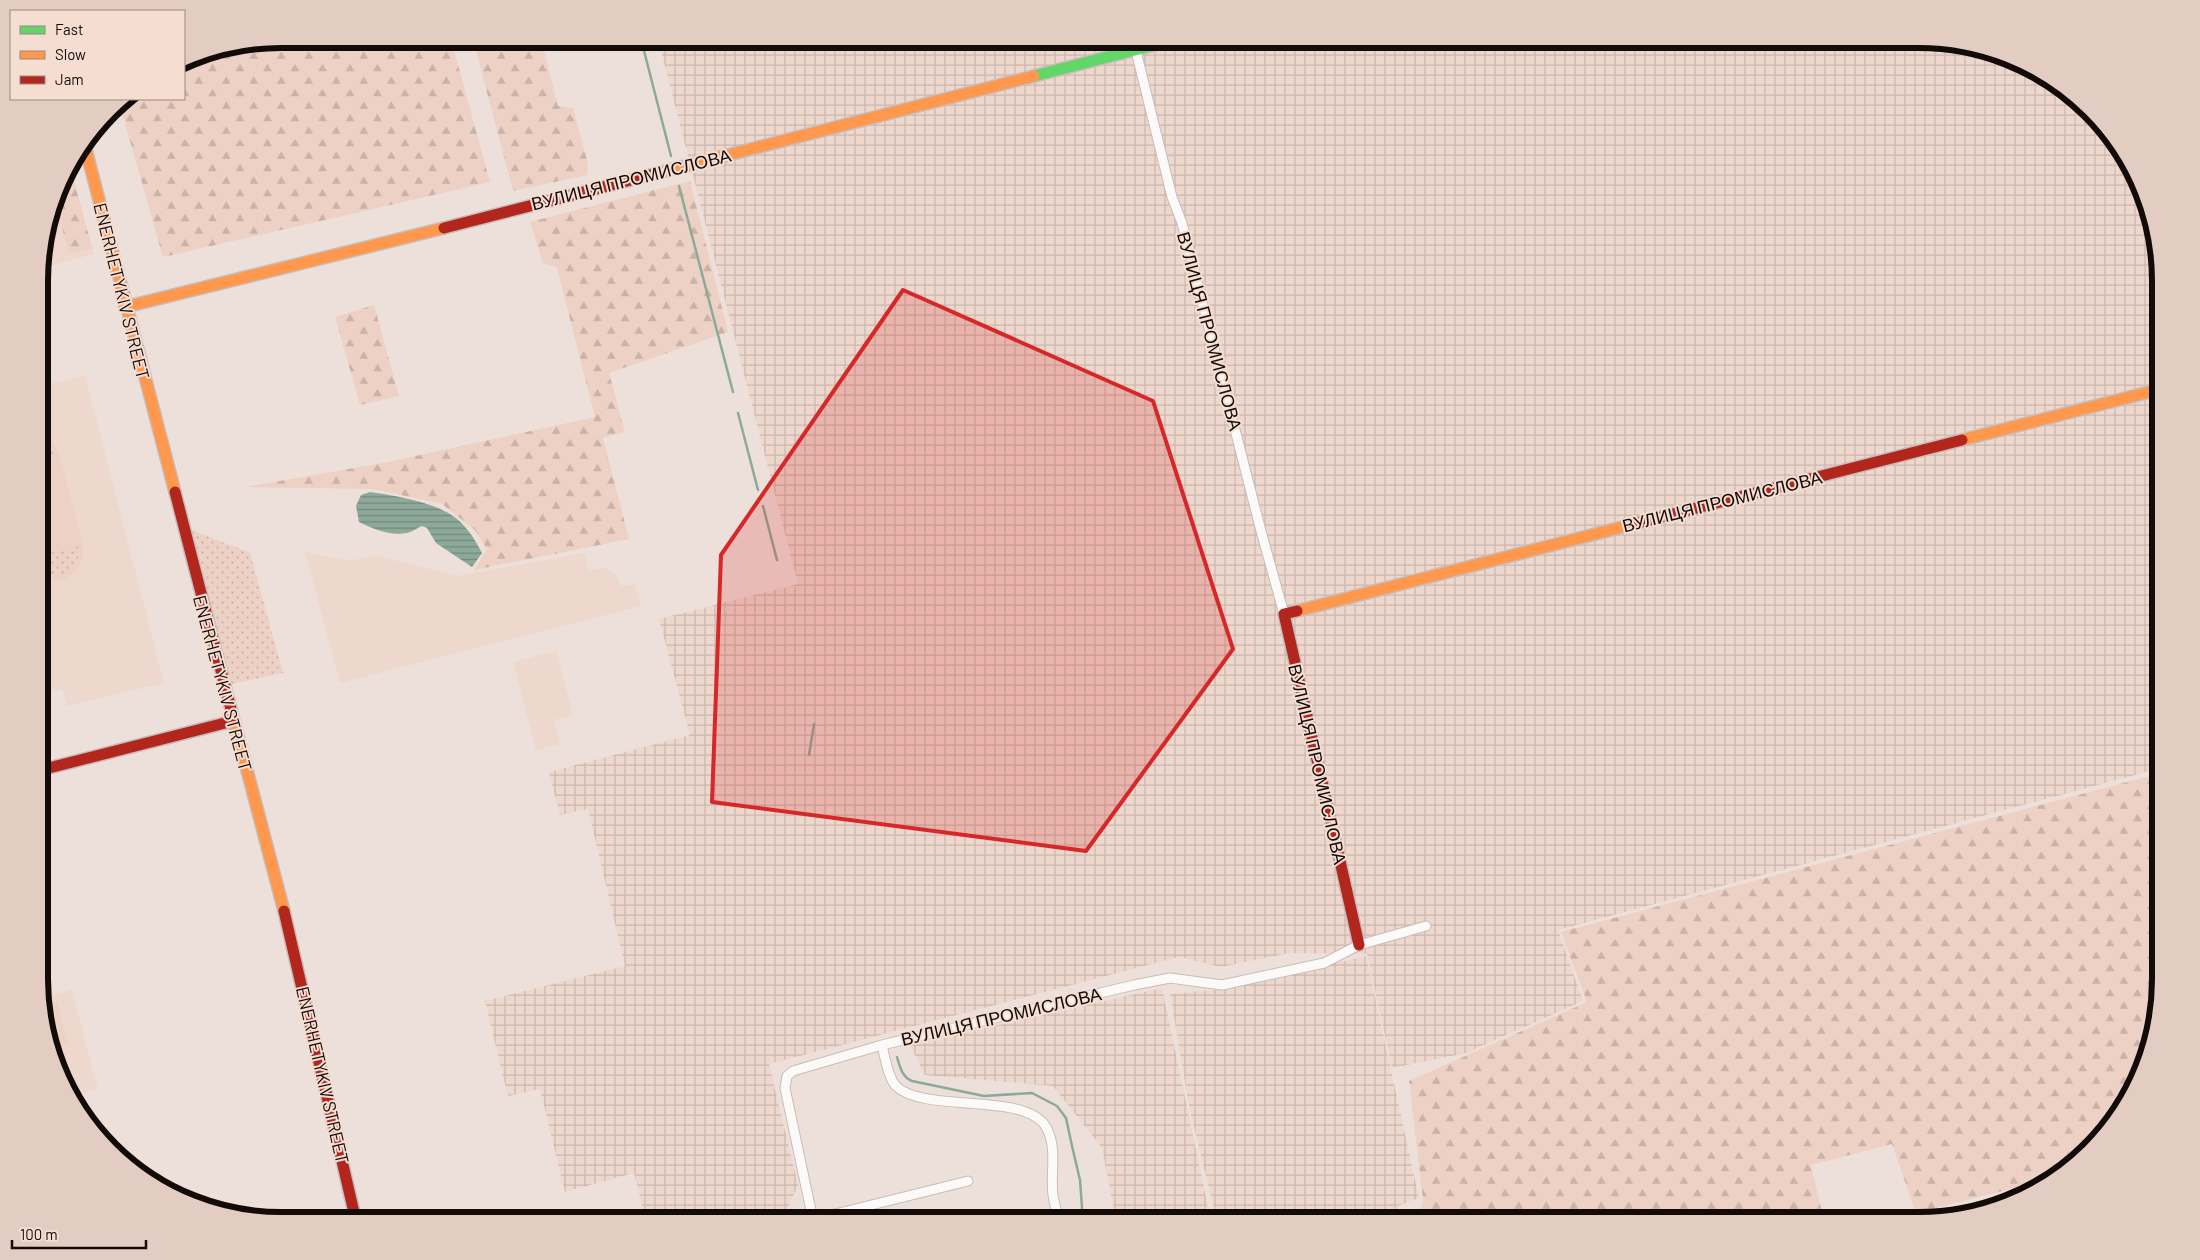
<svg xmlns="http://www.w3.org/2000/svg" width="2200" height="1260" viewBox="0 0 2200 1260" font-family="Barlow,sans-serif">
<defs>
<pattern id="industrial-grid" width="8" height="8" patternUnits="userSpaceOnUse" patternTransform="scale(1.25)"><rect width="8" height="8" fill="#eed7cd"/><path d="M0 4h8M4 0v8" fill="none" stroke="#cbb7af"/></pattern>
<pattern id="grass-dots" width="8" height="8" patternUnits="userSpaceOnUse" patternTransform="scale(1.25)"><rect width="8" height="8" fill="#edd1c5"/><path d="M2 2h.1M6 6h.1" fill="none" stroke="#cab2a8" stroke-width="1.8" stroke-linecap="round"/></pattern>
<pattern id="forest-firs" width="22" height="20" patternUnits="userSpaceOnUse" patternTransform="scale(1.25)"><rect width="22" height="20" fill="#edd1c5"/><path d="M5 1l3.5 6h-7zM16 11l3.5 6h-7z" fill="#cab2a8"/></pattern>
<pattern id="water-rules" width="6" height="5" patternUnits="userSpaceOnUse" patternTransform="scale(1.25)"><rect width="6" height="5" fill="#8da99a"/><path d="M0 2.5h6" fill="none" stroke="#72887c"/></pattern>
</defs>
<rect width="100%" height="100%" fill="#ede0da"/>
<path fill="#eed7cd" d="M70,165L94,254L41,268V249L64,173Z
M85,375L164,683L67,706L62,689L41,694V386Z
M305,552L350,561L373,555L457,576L584,553L589,570L605,568L613,572L622,586L635,584L641,606L340,683Z
M556,651L573,715L554,720L560,744L536,750L513,662Z
M72,990L98,1089L73,1096L41,1011V998Z"/>
<path fill="url(#industrial-grid)" d="M658,39H1920L1982,47L2040,71L2090,109L2121,146L2149,203L2161,264V768L1558,930L1583,1001L1466,1053L1392,1068L1367,954L1289,953L1221,967L1179,957L769,1064L798,1185L786,1212L754,1221H646L634,1173L565,1192L540,1089L508,1096L485,1001L625,966L588,809L560,815L549,772L690,735L659,619L798,584Z
M1366,956L1419,1198L1398,1206L1400,1221H1217L1190,1111L1170,994L1230,988Z
M1162,988L1211,1221H1116L1102,1148L1053,1086L925,1075L910,1045Z"/>
<path fill="url(#grass-dots)" d="M41,438L49,444L55,455L41,458Z
M192,530L250,553L283,673L232,684Z
M79,545C82,568 61,584 41,572V555Z"/>
<path fill="url(#forest-firs)" d="M280,39H451L490,182L163,257L119,102L121,99H184V60L188,57Z
M473,39H541L558,106L573,108L588,164L587,175L513,191Z
M70,166L92,248L69,253L55,202L64,173Z
M690,181L728,332L609,373L625,432L603,438L629,539L474,570L487,549L475,530L442,504L374,489L245,487L388,462L595,417L557,268L543,263L530,222Z
M374,305L399,396L360,405L335,317Z
M2161,773V995L2129,1100L2091,1150L2054,1178L1916,1213L1892,1144L1811,1165L1824,1221H1419L1423,1199L1409,1081L1587,1002L1561,932Z"/>
<path fill="#edd1c5" d="M41,434L52,440L59,454L83,545C86,570 65,588 41,577V572C60,583 84,568 78,546L41,555V458L55,454L49,444L41,438Z
M57,1002L68,1045L55,1048L41,1006Z"/>
<path fill="url(#water-rules)" d="M370,492C392,495 431,502 450,514C464,522 475,539 482,553L472,567L436,543L427,528L422,526C417,528 412,532 407,533C390,536 373,529 359,522L356,506L361,495Z"/>
<g fill="none" stroke-linecap="round" stroke-linejoin="round">
<path stroke="#8da99a" stroke-width="2.5" d="M641,39L671,156
M679,186L733,392
M738,413L758,490
M763,506L777,560
M809,755L814,724
M897,1057C900,1067 902,1077 912,1081L984,1096L1032,1093L1057,1106L1066,1118L1072,1146L1080,1180L1083,1221"/>
<defs>
<path id="street" d="M1133,39L1172,197L1182,223L1261,531L1284,614
M882,1045C885,1057 888,1079 897,1087C926,1113 1026,1092 1046,1127C1058,1148 1050,1173 1053,1195C1054,1204 1057,1212 1059,1221
M813,1220L785,1088L787,1076L793,1071L882,1045L1134,985L1170,978L1222,985L1324,963L1359,945L1426,926
M807,1221L968,1181"/>
<path id="fast" d="M1034,76L1177,39"/>
<path id="slow" d="M85,146L175,492
M658,173L1034,76
M125,307L444,228
M1962,440L2161,389
M1297,611L1638,523
M232,713L284,911"/>
<path id="jam" d="M444,228L658,173
M175,492L232,713
M1638,523L1962,440
M1297,611L1284,614L1359,945
M41,770L233,721
M284,911L356,1221"/>
</defs>
<use href="#street" stroke="#c7bdb9" stroke-width="11"/>
<use href="#fast" stroke="#c7bdb9" stroke-width="14"/>
<use href="#slow" stroke="#c7bdb9" stroke-width="14"/>
<use href="#jam" stroke="#c7bdb9" stroke-width="14"/>
<use href="#street" stroke="#fcfaf9" stroke-width="9"/>
<use href="#fast" stroke="#63d668" stroke-width="11"/>
<use href="#slow" stroke="#ff974d" stroke-width="11"/>
<use href="#jam" stroke="#b3261e" stroke-width="11"/>
</g>
<path fill="#d62828" fill-opacity="0.2" stroke="#d62828" stroke-width="4" stroke-linejoin="round" d="M903,290L1153,401L1233,649L1086,851L712,802L721,555Z"/>
<g text-anchor="middle" dominant-baseline="central" stroke-width="4" stroke-linejoin="round" paint-order="stroke">
<g font-size="18" fill="#130b08" stroke="#f5ddd2">
<text transform="translate(631 179) rotate(-14)">ВУЛИЦЯ ПРОМИСЛОВА</text>
<text transform="translate(122 291) rotate(76)">ENERHETYKIV STREET</text>
<text transform="translate(1210 331) rotate(75)">ВУЛИЦЯ ПРОМИСЛОВА</text>
<text transform="translate(1722 501) rotate(-14)">ВУЛИЦЯ ПРОМИСЛОВА</text>
<text transform="translate(223 683) rotate(75)">ENERHETYKIV STREET</text>
<text transform="translate(1318 764) rotate(77)">ВУЛИЦЯ ПРОМИСЛОВА</text>
<text transform="translate(1001 1016) rotate(-13)">ВУЛИЦЯ ПРОМИСЛОВА</text>
<text transform="translate(323 1075) rotate(77)">ENERHETYKIV STREET</text>
</g>
</g>
<path d="M0 0H2200V1260H0ZM281 48H1919A233 233 0 0 1 2152 281V979A233 233 0 0 1 1919 1212H281A233 233 0 0 1 48 979V281A233 233 0 0 1 281 48Z" fill="#e3ccc2" fill-rule="evenodd"/>
<path fill="none" stroke="#130b08" stroke-width="6" d="M281 48H1919A233 233 0 0 1 2152 281V979A233 233 0 0 1 1919 1212H281A233 233 0 0 1 48 979V281A233 233 0 0 1 281 48Z"/>
<rect x="10" y="10" width="175" height="90" fill="#f5ddd2" stroke="#9b8981"/>
<rect x="20" y="26" width="25" height="8" fill="#63d668" stroke="#9b8981"/>
<text x="55" y="35" font-size="15" fill="#130b08">Fast</text>
<rect x="20" y="51" width="25" height="8" fill="#ff974d" stroke="#9b8981"/>
<text x="55" y="60" font-size="15" fill="#130b08">Slow</text>
<rect x="20" y="76" width="25" height="8" fill="#b3261e" stroke="#9b8981"/>
<text x="55" y="85" font-size="15" fill="#130b08">Jam</text>
<path d="M12 1240v8h134v-8" fill="none" stroke="#130b08" stroke-width="2.5"/>
<text x="20" y="1240" font-size="15" fill="#130b08" stroke="#f5ddd2" stroke-width="4" paint-order="stroke">100 m</text>
</svg>
